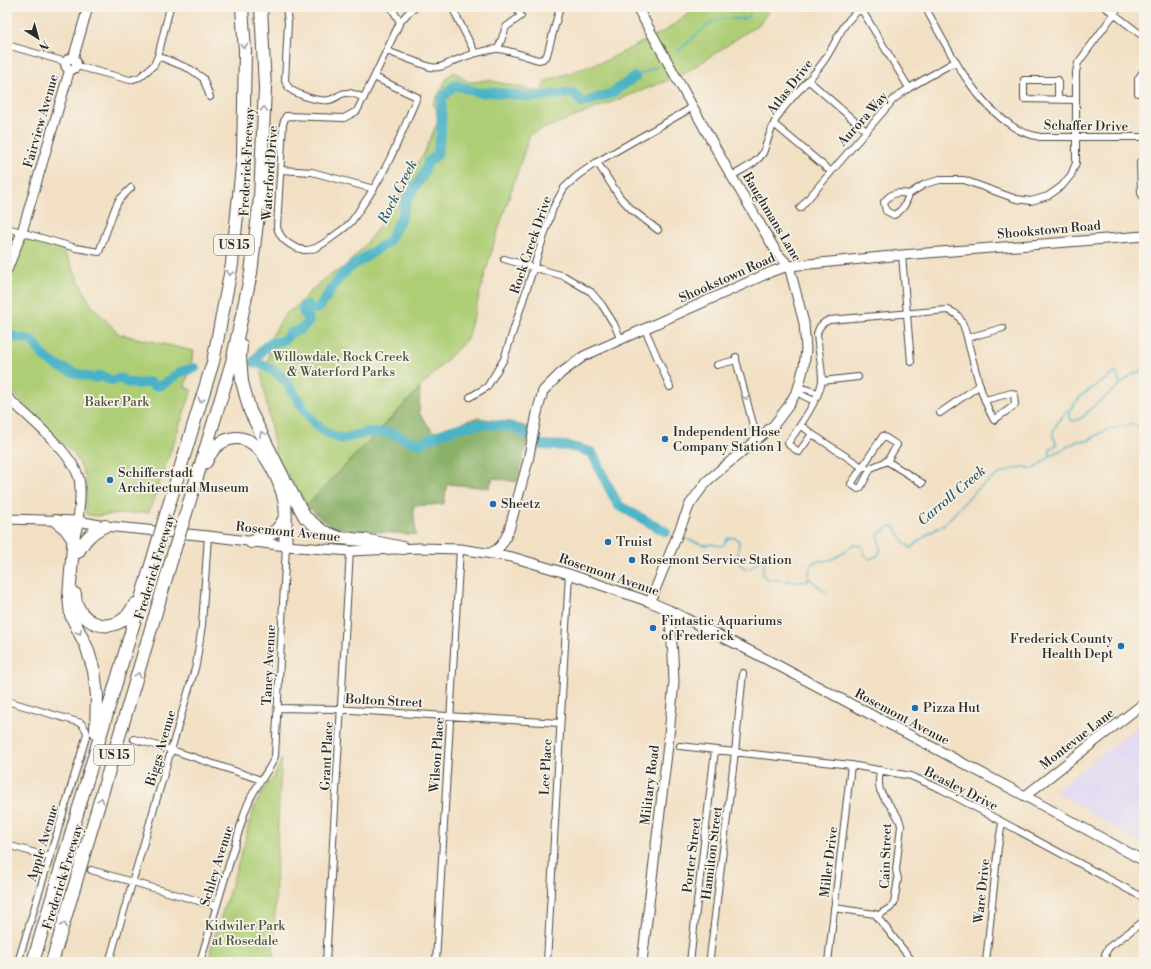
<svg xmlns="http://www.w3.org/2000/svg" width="1151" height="969" viewBox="0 0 1151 969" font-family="'Libre Bodoni',serif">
<rect width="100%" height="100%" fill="#f7f3e8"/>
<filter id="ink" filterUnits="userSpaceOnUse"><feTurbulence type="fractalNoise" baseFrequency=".025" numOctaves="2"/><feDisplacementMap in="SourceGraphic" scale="8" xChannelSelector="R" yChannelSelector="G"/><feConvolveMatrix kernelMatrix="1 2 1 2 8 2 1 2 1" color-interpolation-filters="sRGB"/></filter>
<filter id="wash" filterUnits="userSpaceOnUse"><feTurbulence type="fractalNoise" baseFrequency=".012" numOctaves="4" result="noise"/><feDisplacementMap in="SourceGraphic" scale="16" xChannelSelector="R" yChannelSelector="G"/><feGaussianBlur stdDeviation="0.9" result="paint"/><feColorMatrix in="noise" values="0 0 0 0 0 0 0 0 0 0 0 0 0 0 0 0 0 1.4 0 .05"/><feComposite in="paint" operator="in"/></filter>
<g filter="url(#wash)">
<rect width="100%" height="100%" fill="#f2e0c5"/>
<path fill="#dfd5f5" d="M1144,722V845L1055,791Z"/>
<path fill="#aece76" stroke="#6c7c50" d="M698,7H772L759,24L684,74L530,134L493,246L467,339L307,505L276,456L261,372L267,368L271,337L286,313L293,309L322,280L344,267L362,249L390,212L415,165L423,155L438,121L436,108L433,104L447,78L454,72L458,74L468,82H474L488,80L541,92L546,81L607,60L665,31Z
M7,234L63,249L91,305L119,334L194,351L185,387L192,390L149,512L95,516L86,514V480L82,469L74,454L7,387Z
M282,758L279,799L273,962H225L212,959L210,951L244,845L249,823L256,803L268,783L273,779Z"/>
<path fill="#8ab167" stroke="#5a6e49" d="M420,389L419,413L433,432L476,418L510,422L530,428L517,482L493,478L489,488L447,484L444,504L413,506L416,535L334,528L320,518L307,505Z"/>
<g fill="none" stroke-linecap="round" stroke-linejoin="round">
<path stroke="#48b2c6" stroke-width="1.5" d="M678,52C687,43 708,22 720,19C730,17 739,21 748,17L751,11V7
M635,77L658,66
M1069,410C1076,404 1077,400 1083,394L1115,373L1117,374L1120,385
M1050,456V449L1056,445C1056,440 1054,439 1053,436C1051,429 1063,415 1067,411H1070V417L1072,421L1077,420L1083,417L1089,410L1120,385L1131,375L1144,370
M686,539L705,545L713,544L721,546L724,544L728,538C733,537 736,537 739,542C738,553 734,567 749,569L759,561L763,559L765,561L763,569V575L768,579C774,581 779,579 784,580C793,581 798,583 807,581C810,576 809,570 811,565C815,559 824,562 829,560C838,558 846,549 854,545L861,546L863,548L864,555L870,559C890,553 873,540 880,533C883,530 888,528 891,526L895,527C900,534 902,543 911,548L925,536L946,523L969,497L980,487L1001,473L1013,469L1025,467L1034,469L1050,456L1078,441H1087L1106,430L1122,426L1132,425L1144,428
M808,578L826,592"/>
<path stroke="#48b2c6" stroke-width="10" d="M635,77L612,93L583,103L573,93L532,97L491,92L480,93L456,85L450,89L442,99L441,133L437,155L428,162L423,175L406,201L404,207L402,216L389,241L348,269L339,278L319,308L312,309L308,305L304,306C301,313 305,315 309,320V322L301,329L290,333C280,347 275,338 266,346C262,350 258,357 254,362L265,366L277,373L287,383L310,418L321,429L329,434L341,439L369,432L390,433L419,444C451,428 475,420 511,427C519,429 528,435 536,439L539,445L568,446L591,452L596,460L599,468L618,505L666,532
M7,330C10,340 22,337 31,340C36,343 40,352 44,357C56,367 70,372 86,376C88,376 92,378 95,378C100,377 95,375 101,376C111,378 107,383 121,378L125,382L139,384L149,382C160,393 169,378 179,373C184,370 189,370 195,368"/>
</g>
</g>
<g filter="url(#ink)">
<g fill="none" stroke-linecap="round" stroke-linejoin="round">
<defs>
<path id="street" d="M286,7L288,23L285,81C287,84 288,87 290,89C298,95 319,102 329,100C336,99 340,93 346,93C353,92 359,96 364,98
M391,7L400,22
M452,7L475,53
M860,7L909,88
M925,7C948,48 971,99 1012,126C1020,132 1030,135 1040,137H1144
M1105,7L1114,14L1119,7
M7,45L66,62
M498,49L506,27L521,16L516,7
M387,51L430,67C442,69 448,63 459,59C471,54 483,51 496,49C504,48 528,57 538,60L543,59L547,55L560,7
M158,56L190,69L203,78L210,97
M77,66L130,80L140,77L154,65L158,56L170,7
M1144,70L1138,79V93H1144
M374,77L417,97C401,135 386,173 362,206C358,212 354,219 349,224C344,229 336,234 330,239C321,245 311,253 300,249C288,245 280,239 277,227L283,124L286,116L344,118L357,111L374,77L400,22L408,13L416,7
M808,80L866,131
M1058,99V80H1024V99L1076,100
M774,124L830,171
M1144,158L1140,162L1141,193L1144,199
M597,162L619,196L631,209L658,230
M281,170L312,172L374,189
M732,176C743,169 756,164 763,153C768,140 771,127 778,116C792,94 814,78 827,56C839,37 842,22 863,7
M909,194C897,192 892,192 884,202L886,211L894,215C903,210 906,204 909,194L925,184L940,180H964L1016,199L1031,201L1048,196L1062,186L1071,175L1076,163V72L1078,63L1114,14L1144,37
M800,208L894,99L909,88L956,61
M7,228L76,248L99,252L115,208L119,200L131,188
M902,255L911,362
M504,259L564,276L591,292L602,305L614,324L621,340
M645,329L670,387
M967,338L1003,328
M736,360L755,433L757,439L736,360V357V360
M717,365L736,360
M822,381L858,377
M798,389L802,395L814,401
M798,389H805L818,393
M470,397L487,387L504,359L553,208L564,188L577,176L597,162L693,107
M940,413L980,385
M801,425L812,434L862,467H865
M812,434L799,452L789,445L788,443C798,429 821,396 822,380C822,365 818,349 817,334C819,326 822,323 829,320L948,310C953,312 958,314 960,319C965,326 967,337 969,346C976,371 981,397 994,420L1015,405L1014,394L1012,393L985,400
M883,436L897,445L887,461L871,468L861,487L858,489L851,484Z
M887,461L922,483
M7,701L81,723L86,730L87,734L18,962
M278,708L335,709L560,723
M134,739L172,750L261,780
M680,746L851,765L911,776L941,789L1144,898
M7,845L50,857
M91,870L216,906
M834,908L875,914L913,962
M877,916L890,908L894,903L898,879L896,870L901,826C899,812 885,803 880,790C878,783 879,777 880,770
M710,957L735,752L743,673
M109,962L196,665L202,625L208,536
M200,962L245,811C249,800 255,789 262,779C267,771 272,765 275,756L286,546
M326,962L350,551
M436,962L460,549
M547,962L569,574
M690,962L715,750
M828,962L851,765
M986,962L998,847L1002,823
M1108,962L1105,954L1109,947L1144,921"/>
<path id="secondary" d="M637,7L725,165L777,253L789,266L804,323L806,350L804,366L798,389L789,405L774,425L707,481L690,504L650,602
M65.5 64a5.5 5.5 0 1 1 11 0a5.5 5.5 0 1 1-11 0Z
M73,59L88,7
M7,270L22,232L70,69
M7,397C27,416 73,453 79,479C82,492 79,508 78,521
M7,519L78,521L105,526L208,536L286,546L350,551L419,548L460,549L512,557L569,574L650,602L669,610L760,656L1025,796L1144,861
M490,553C501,549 505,540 509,530L528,461L537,413L543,391L561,373L584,356L773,271L789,266L902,255L1144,236
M1025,796L1144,703
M642,962L668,745L674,682L673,656L669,610"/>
<path id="highway" d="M241,345L240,357L242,382L250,411L285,481L305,517L322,531L340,538L364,540L403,548
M206,462C212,449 219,440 235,438C262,436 281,482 285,504C287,518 284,532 286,546
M167,511L213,362L232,264L243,156L245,51L242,7
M186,513L232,362L251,273L260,198L265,88L261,7
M56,521L65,528L73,539
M78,521L74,533L69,597L71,615L87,648L94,671L97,695L96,733
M251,542C268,536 278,534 285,517
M78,552C85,539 92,532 105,526
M75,594C75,619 104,635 124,619C129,615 132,609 135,604
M33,962L157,545
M52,962L175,548"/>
</defs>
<use href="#street" stroke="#494642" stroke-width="8"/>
<use href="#secondary" stroke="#494642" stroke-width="11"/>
<use href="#highway" stroke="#494642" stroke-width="14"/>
<use href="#street" stroke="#fff" stroke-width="6"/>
<use href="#secondary" stroke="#fff" stroke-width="9"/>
<use href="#highway" stroke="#fff" stroke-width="12"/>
<defs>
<path id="highway-bridge" d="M157,545L167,511
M175,548L186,513"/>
</defs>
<use href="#highway-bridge" stroke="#494642" stroke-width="14" stroke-linecap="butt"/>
<use href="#highway-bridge" stroke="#fff" stroke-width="12"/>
</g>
<defs><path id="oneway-chevron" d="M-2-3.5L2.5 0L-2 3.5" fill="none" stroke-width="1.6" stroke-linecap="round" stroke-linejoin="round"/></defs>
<g stroke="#a0a0a0">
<use href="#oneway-chevron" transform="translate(244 46) rotate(87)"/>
<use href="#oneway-chevron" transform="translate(264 109) rotate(-88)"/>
<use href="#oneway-chevron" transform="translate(230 273) rotate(101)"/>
<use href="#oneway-chevron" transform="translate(746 397) rotate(75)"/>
<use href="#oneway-chevron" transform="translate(201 400) rotate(107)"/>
<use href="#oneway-chevron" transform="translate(262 434) rotate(-118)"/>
<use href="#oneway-chevron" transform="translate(79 632) rotate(63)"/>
<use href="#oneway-chevron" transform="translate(138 675) rotate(-73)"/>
<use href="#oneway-chevron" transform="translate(101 800) rotate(-73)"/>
<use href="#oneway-chevron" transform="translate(64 925) rotate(-73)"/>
</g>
</g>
<g fill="#1f6fb2" stroke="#f7f3e8" stroke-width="1.5">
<circle cx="665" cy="439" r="4"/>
<circle cx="110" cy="480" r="4"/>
<circle cx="493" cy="504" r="4"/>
<circle cx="608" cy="542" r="4"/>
<circle cx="632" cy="560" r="4"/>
<circle cx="653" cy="628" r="4"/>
<circle cx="1121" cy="646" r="4"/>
<circle cx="915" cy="708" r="4"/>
</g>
<g text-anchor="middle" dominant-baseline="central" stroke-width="3.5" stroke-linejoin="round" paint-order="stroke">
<g fill="#f7f3e8" stroke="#686764" stroke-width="1">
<rect x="214" y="235" width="40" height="20" rx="3"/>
<rect x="94" y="745" width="40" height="20" rx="3"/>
</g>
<g font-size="12" font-weight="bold" fill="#2b2b2b">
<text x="234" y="245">US 15</text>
<text x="114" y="755">US 15</text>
</g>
<g font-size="13" fill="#2b2b2b" stroke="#f7f3e8">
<text transform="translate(790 87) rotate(-52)">Atlas Drive</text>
<text transform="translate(863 119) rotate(-48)">Aurora Way</text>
<text transform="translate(41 121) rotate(-74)">Fairview Avenue</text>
<text transform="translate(1086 126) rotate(1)">Schaffer Drive</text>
<text transform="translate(247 162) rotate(-87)">Frederick Freeway</text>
<text transform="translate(270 173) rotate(-86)">Waterford Drive</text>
<text transform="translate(772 217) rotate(59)">Baughmans Lane</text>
<text transform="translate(1049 230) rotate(-5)">Shookstown Road</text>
<text transform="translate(531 245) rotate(-71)">Rock Creek Drive</text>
<text transform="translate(727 278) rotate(-24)">Shookstown Road</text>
<text transform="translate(288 532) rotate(6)">Rosemont Avenue</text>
<text transform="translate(155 567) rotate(-73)">Frederick Freeway</text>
<text transform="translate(609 575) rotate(19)">Rosemont Avenue</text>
<text transform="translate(269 665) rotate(-87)">Taney Avenue</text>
<text transform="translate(384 701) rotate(3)">Bolton Street</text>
<text transform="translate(902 717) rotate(28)">Rosemont Avenue</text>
<text transform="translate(1077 739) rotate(-38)">Montevue Lane</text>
<text transform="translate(161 748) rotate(-74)">Biggs Avenue</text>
<text transform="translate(437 755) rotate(-86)">Wilson Place</text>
<text transform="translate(327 756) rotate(-87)">Grant Place</text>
<text transform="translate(546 767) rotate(-87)">Lee Place</text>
<text transform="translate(650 785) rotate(-83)">Military Road</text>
<text transform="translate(961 789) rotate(27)">Beasley Drive</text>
<text transform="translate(43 843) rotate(-73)">Apple Avenue</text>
<text transform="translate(712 853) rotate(-83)">Hamilton Street</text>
<text transform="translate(692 855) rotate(-83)">Porter Street</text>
<text transform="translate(886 856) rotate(-88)">Cain Street</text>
<text transform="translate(829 862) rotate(-83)">Miller Drive</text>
<text transform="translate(217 866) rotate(-73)">Schley Avenue</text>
<text transform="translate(63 877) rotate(-73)">Frederick Freeway</text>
<text transform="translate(982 891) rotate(-84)">Ware Drive</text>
</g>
<g font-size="13" fill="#4c543e" stroke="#f7f3e8">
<text x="341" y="357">Willowdale, Rock Creek<tspan x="341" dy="15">&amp; Waterford Parks</tspan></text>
<text x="117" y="402">Baker Park</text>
<text x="245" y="926">Kidwiler Park<tspan x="245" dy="15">at Rosedale</tspan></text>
</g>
<g font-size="13" fill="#2b2b2b" stroke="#f7f3e8" text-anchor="start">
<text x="673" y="432">Independent Hose<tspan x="673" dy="15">Company Station 1</tspan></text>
<text x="118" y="473">Schifferstadt<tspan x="118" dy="15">Architectural Museum</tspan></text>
<text x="501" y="504">Sheetz</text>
<text x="616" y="542">Truist</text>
<text x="640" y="560">Rosemont Service Station</text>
<text x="661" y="621">Fintastic Aquariums<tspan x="661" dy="15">of Frederick</tspan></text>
<text x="1113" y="639" text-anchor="end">Frederick County<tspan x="1113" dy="15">Health Dept</tspan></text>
<text x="923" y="708">Pizza Hut</text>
</g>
<g font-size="14" font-style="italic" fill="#355a61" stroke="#f7f3e8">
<text transform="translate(398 192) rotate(-63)">Rock Creek</text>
<text transform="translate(952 496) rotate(-40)">Carroll Creek</text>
</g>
</g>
<rect width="1151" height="969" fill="none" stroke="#f7f3e8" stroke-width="24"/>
<g transform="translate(38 38) rotate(143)" stroke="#f7f3e8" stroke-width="3" paint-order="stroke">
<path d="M0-3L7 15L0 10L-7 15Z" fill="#2b2b2b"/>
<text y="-6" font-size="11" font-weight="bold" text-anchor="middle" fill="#2b2b2b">N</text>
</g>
</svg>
